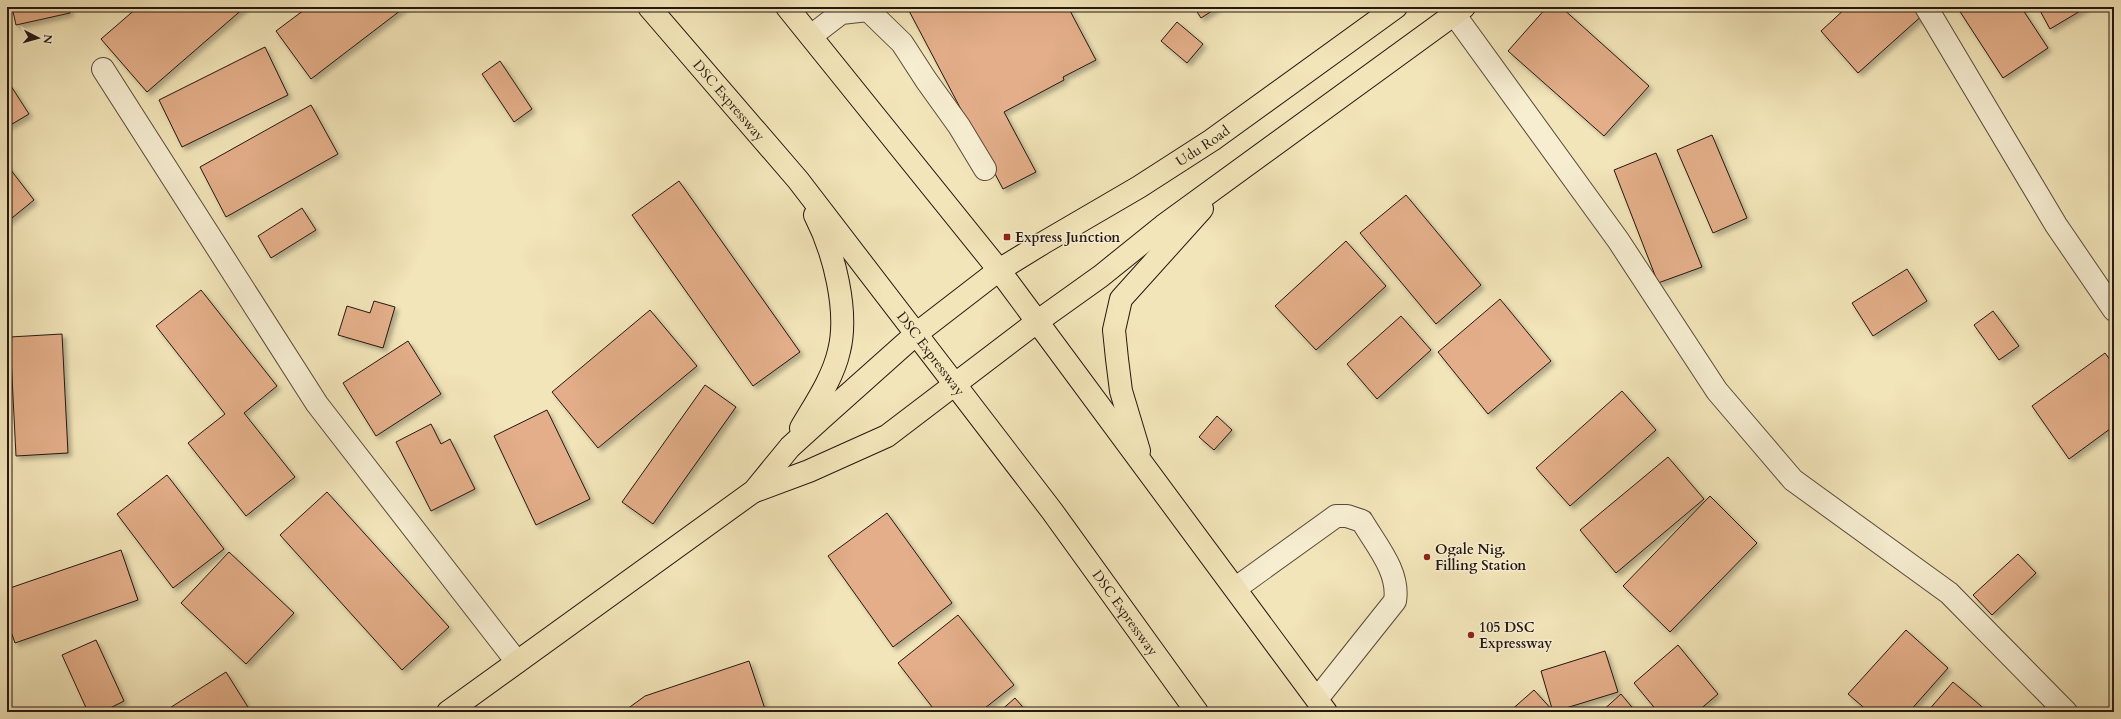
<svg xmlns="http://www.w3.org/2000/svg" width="2121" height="719" viewBox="0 0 2121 719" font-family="Cardo,serif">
<defs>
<filter id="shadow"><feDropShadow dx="3.5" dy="3.5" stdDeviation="2" flood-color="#0004"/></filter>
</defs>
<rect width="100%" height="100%" fill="#f2e5b9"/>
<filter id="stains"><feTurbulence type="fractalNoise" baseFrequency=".005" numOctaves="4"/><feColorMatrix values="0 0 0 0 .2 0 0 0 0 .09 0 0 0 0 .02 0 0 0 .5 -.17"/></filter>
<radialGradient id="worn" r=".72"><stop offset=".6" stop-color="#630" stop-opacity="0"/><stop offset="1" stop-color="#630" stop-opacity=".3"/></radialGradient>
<path fill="#e3ae89" stroke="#251710" filter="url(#shadow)" d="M12,7H69L70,13L16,25Z
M138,7H245L147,92L101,39Z
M308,7H405L311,79L276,31Z
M907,7H1068L1096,60L1063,77L1064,80L1004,112L1036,172L1003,189Z
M1194,7H1218L1201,18Z
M1547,7H1561L1649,86L1604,136L1508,51Z
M1847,7H1920L1925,13L1858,73L1821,31Z
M1957,7H2021L2048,48L2003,78Z
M2038,7H2087L2050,29Z
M1177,22L1203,44L1187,63L1161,41Z
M265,47L288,95L182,147L159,100Z
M500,61L532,109L514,122L482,74Z
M11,86L29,114L7,127V89Z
M311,105L338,154L226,217L200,167Z
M1712,135L1747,218L1713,233L1677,150Z
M1656,153L1702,267L1658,283L1614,170Z
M7,165L34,200L7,222Z
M679,181L800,352L753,386L632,215Z
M1406,195L1481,285L1436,324L1360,233Z
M302,208L316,230L271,258L258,236Z
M1346,241L1386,286L1316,350L1275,306Z
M1907,269L1927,301L1873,336L1852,303Z
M201,290L277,386L244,413L295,477L246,516L188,443L225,414L156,326Z
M1500,299L1551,361L1488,414L1438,352Z
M374,301L395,307L383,348L338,335L347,306L370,313Z
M650,310L697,366L598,448L552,392Z
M1993,311L2019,346L1999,360L1974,325Z
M1401,316L1431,350L1377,399L1347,364Z
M62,334L68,453L16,456L10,337Z
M408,341L441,394L376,436L343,383Z
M2105,353L2114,365V426L2069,459L2032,406Z
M705,385L736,407L653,524L622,502Z
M1622,391L1656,430L1570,506L1536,468Z
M547,410L590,499L536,525L494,436Z
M1217,416L1232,430L1214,450L1199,437Z
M431,424L441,444L450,439L475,489L431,511L396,442Z
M1668,457L1704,499L1616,573L1580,530Z
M167,475L224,549L173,588L117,514Z
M327,492L449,627L402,670L280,535Z
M1710,496L1757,543L1670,632L1623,586Z
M887,513L952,603L893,647L828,556Z
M121,550L138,600L15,643L7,620V589Z
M229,552L294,613L246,664L181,603Z
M2018,554L2036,573L1992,615L1973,595Z
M958,615L1014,685L980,712H936L898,663Z
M1906,630L1948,668L1909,712H1869L1848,694Z
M96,640L124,701L102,712H88L62,655Z
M1678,645L1718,694L1697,712H1658L1634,683Z
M1605,651L1618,692L1553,712L1541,671Z
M749,661L766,712H623L645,696Z
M226,672L251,712H166L165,711Z
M1953,682L1988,712H1927Z
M1534,690L1554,712H1509Z
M1621,694L1636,712H1601Z
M1015,698L1027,712H999Z"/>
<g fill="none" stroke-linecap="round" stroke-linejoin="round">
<defs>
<path id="minor" d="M1926,7L2056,225L2114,310
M1454,14L1618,240L1717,391L1793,480L1949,593L2066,712
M811,36L841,13L868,10L902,43L926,80L959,126L985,169
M103,69L317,404L517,662
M1236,588L1336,516H1347L1362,521C1376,545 1400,572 1395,601L1317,699"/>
<g id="major">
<path id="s1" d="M649,7L798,180L1052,511L1197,712"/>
<path d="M787,7L999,270L1326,712"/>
<path d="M801,428C815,404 833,378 839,351C849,311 834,252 815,215"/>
<path d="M1139,451L1121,391L1117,359L1114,330L1121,299L1202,209"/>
<path d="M755,491L809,471L887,436L1038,321L1101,276L1163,226L1464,7"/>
<path id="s2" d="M448,712L754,491L790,447L823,417L916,334L999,270L1043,243L1139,187L1212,140L1396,7"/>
</g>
</defs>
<use href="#minor" stroke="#584a3a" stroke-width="24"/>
<use href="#major" stroke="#251710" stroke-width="24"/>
<use href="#minor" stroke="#f7eed2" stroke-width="22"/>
<use href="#major" stroke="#f2e5b9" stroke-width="22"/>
</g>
<g fill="#8f2418" stroke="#f7eed2" stroke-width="1.5">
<rect x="1003" y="233" width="8" height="8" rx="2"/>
<circle cx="1427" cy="557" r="4"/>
<circle cx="1471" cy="635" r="4"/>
</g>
<g text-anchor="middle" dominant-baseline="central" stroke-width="3" stroke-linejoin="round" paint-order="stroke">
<g font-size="14" fill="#251710" stroke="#f7eed2">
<text stroke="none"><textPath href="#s1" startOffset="123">DSC Expressway</textPath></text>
<text stroke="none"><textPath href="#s2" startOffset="947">Udu Road</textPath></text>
<text stroke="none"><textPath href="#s1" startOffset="447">DSC Expressway</textPath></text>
<text stroke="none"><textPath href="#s1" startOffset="771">DSC Expressway</textPath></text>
</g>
<g font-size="14" font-weight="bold" fill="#251710" stroke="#f7eed2" text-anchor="start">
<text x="1015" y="237">Express Junction</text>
<text x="1435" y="549">Ogale Nig.<tspan x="1435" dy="16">Filling Station</tspan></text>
<text x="1479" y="627">105 DSC<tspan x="1479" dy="16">Expressway</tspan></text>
</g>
</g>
<rect width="2121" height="719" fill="none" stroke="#f2e5b9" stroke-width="24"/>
<rect x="8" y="8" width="2105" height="703" fill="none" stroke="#251710" stroke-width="2"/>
<rect x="12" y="12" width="2097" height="695" fill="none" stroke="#251710"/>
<g transform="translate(38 38) rotate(96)" stroke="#f7eed2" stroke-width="3" paint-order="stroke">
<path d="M0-3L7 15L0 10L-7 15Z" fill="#251710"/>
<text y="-6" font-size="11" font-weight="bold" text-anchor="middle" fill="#251710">N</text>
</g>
<rect width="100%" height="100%" filter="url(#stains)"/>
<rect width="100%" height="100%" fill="url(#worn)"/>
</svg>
